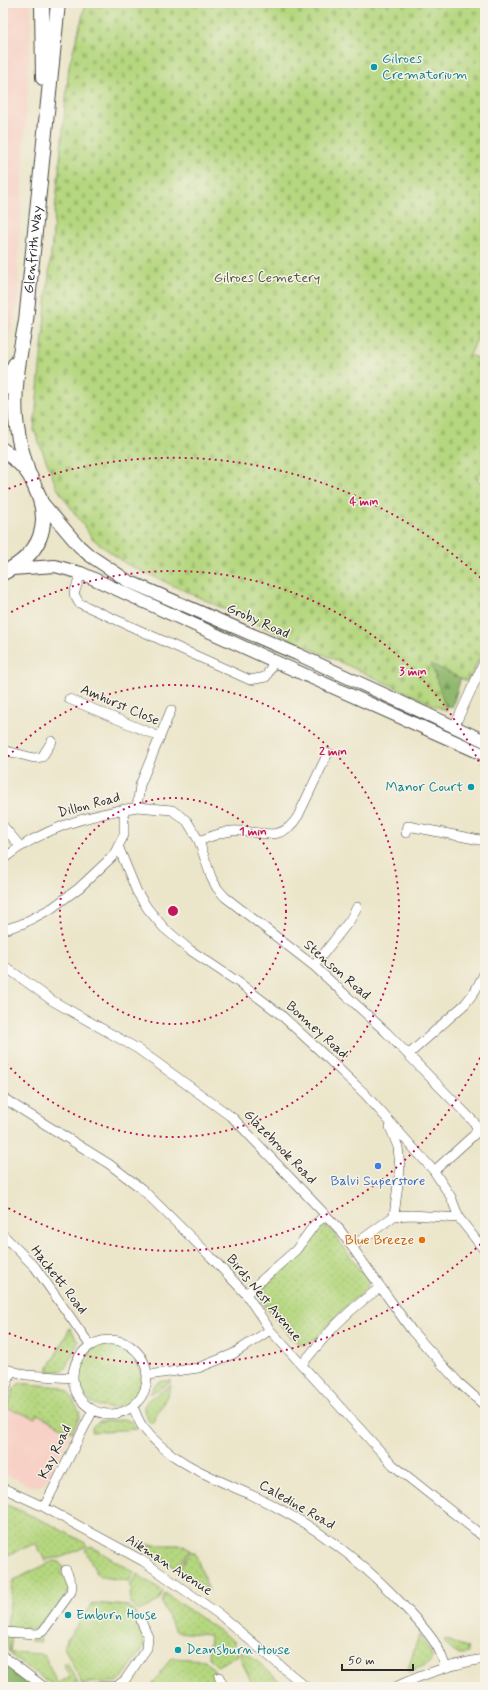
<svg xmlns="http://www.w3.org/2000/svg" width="488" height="1690" viewBox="0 0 488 1690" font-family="Mynerve,sans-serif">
<defs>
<pattern id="grass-dots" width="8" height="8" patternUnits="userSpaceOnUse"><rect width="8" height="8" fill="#b5d77f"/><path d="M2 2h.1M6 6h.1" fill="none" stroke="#9cb96e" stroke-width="1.8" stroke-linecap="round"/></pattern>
<pattern id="forest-firs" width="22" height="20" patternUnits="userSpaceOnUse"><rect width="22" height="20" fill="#90b86e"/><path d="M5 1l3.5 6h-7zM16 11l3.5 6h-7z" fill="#76965b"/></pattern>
<pattern id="cemetery-stones" width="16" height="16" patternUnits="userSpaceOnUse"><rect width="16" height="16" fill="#b5d77f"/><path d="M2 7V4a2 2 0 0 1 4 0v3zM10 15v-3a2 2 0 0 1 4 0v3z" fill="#9cb96e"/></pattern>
</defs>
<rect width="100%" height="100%" fill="#f7f3e8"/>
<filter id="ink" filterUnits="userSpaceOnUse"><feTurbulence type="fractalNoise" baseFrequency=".025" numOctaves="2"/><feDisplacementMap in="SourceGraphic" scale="8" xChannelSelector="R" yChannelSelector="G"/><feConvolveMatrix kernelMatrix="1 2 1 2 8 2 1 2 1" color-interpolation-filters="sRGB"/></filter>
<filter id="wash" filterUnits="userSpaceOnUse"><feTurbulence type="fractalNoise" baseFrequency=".012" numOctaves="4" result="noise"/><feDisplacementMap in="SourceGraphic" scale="16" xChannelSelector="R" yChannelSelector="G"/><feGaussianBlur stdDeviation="0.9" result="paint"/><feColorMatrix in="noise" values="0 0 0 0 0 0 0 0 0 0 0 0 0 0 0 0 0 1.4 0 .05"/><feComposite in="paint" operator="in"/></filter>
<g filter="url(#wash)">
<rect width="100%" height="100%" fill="#ebe5c9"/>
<path fill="#f7d1c6" d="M3,3H31V24L18,262L20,294L3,362Z
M7,1408L35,1418L37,1414L72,1432L45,1482L40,1486H31L3,1473V1421Z"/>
<path fill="url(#grass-dots)" stroke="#708155" d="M324,1227H329L369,1282C367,1292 360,1295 353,1300C338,1312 328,1327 314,1340C311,1343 307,1344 303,1345L292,1339L264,1305L261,1300L262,1288L292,1261L316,1232Z
M70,1328L78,1341C77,1347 74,1351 71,1356C63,1372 67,1372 47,1371Z
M78 1376a32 32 0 1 1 64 0a32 32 0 1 1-64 0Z
M171,1380V1382L150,1394C156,1381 158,1382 171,1380Z
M20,1383L60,1387L68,1391L80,1413L79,1418L72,1432L37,1414L35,1418L7,1408L14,1388Z
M171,1385L170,1390L152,1424L148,1420L144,1411V1406L149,1399Z
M124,1419L132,1422L137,1429L91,1432L93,1426L100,1421H114Z
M3,1503L50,1524L87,1544V1546L60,1558H52L45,1561L37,1545L34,1544L3,1557Z
M139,1545H182L190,1550L177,1568Z
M90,1546L134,1572L129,1581L101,1577L97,1574L85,1550Z
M191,1551L195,1553L209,1591L179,1569Z
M53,1561L59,1562L63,1568L60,1574L67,1576L69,1591L41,1628L30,1629L7,1628L12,1583L14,1580Z
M137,1574L163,1591L159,1601L139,1611L130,1603L131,1583Z
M165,1593L235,1642L233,1644L239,1649L237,1656L217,1666L208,1657L210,1637L209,1635L177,1632L174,1629L162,1603Z
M95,1603L128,1606L135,1612L139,1620L136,1628L143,1631L144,1647L120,1681C107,1684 94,1681 82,1684L64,1647V1644L91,1605Z
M11,1634L40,1635L41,1642L31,1641V1637L12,1636L10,1652L40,1654L45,1656L57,1683L70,1677L63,1664L67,1662L78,1685V1687H56L15,1659L8,1650L7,1637Z
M419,1635C437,1659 438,1661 409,1672L408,1669Z
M447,1640L467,1647L468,1653C455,1656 452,1651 444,1641Z
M242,1651L246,1655L248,1653L286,1687C276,1687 261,1689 252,1684L240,1657Z
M173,1658L205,1660L214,1669L217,1676L212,1684L217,1687H151L170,1659Z"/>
<path fill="url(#forest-firs)" stroke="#5e724c" d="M391,575L466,660L452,708L430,699Z
M3,1664L35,1687L3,1686Z"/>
<path fill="url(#cemetery-stones)" stroke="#708155" d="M86,3H485V320L470,355L485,362V467L484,466L477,480L485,485V645L469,682L431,664L447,711L126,564L93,539L57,488L34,430L69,66Z"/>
</g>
<g filter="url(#ink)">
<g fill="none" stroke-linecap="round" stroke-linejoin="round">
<defs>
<path id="minor" d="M81,573L74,594L79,603L250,680L266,677L274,661
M69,699L160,737
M454,727L485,660
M3,750L34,758L42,757L52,741
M137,807L172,810L187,821L199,841L211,877L217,888L225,897L314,966L386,1032L474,1122L477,1128L475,1134L434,1171
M3,826L20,846
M406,833L408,826L485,841
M199,841C210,837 221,832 232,831C259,829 280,846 298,816L328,753
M118,846L137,892L148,909L164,928L190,950L238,982L280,1014L319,1050L365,1094L434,1171L451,1197L459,1218L485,1251
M3,859C42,828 89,815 137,807L140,785L171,710
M3,930L22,924L52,908L79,888L113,856L124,835V809
M3,965L53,1001L138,1049L233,1118L340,1230L412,1331L458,1382L485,1406
M314,966L350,920L357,907
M408,1055L465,1004L475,991L485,972
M3,1098L109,1164L142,1189L211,1257L246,1294L270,1330L393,1465L485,1538
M394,1216L412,1215L459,1218
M3,1235L35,1267L90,1345
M353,1246L394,1216L400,1168L398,1147L390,1127
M246,1294L296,1250L315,1224L326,1215
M73 1377a37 37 0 1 1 74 0a37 37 0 1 1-74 0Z
M302,1364C310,1355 317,1346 324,1338C340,1319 361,1301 381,1287
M3,1368L26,1375L73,1378
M148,1375L198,1368L233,1354L270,1330
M3,1395L11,1371
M133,1407C136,1413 138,1420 142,1426C175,1470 232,1483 278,1508C325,1533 365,1565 402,1604C413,1616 426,1629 435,1643C440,1650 443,1660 446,1668
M3,1488L44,1507L143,1561L220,1615L306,1687
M44,1507L93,1410
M3,1632L38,1634L43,1631L71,1592L72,1585L66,1570
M3,1656L44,1687
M219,1677L224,1687
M85,1687L117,1686L125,1680L147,1648L148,1637L141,1621
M395,1687C424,1674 454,1663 485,1659"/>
<path id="major" d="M40,500L79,546L89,555L128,581L297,654L485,741
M12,569L55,566L81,573L274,661L485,755"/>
<g id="highway">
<path d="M42,3L43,78"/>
<path d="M3,389L15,364"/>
<path d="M3,450C12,457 22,464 28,473C31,477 33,482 35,487C53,525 40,555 3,573"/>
<path id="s1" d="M28,473C25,460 20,447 18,434C11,397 19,357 26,321L58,3"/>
</g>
</defs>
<use href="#minor" stroke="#484743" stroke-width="10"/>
<use href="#major" stroke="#484743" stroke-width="14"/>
<use href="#highway" stroke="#484743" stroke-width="16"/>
<use href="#minor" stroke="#fff" stroke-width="9"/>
<use href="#major" stroke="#fff" stroke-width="12"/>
<use href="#highway" stroke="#fff" stroke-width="14"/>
</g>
</g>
<g fill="none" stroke="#c2185b" stroke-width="2" stroke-dasharray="2 4">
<circle cx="173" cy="911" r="113"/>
<path d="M4 761A226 226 0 1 1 4 1061"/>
<path d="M485 1047A340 340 0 0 1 3 1205M6 615A340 340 0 0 1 485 775"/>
<path d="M485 1240A453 453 0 0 1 3 1331M3 491A453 453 0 0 1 485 582"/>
</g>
<g fill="#0f9aa8" stroke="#f7f3e8" stroke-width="1.5">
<circle cx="374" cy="67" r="4"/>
<circle cx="471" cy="787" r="4"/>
<circle cx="68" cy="1615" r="4"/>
<circle cx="178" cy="1650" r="4"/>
</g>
<circle fill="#3f7fe0" stroke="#f7f3e8" stroke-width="1.5" cx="378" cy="1166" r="4"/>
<circle fill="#e8710a" stroke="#f7f3e8" stroke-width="1.5" cx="422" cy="1240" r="4"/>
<g text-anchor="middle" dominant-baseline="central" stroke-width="3" stroke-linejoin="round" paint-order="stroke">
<g font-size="14" fill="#0d838f" stroke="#f7f3e8" text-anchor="start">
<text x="382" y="59">Gilroes<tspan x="382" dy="16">Crematorium</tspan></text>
<text x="463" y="787" text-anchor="end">Manor Court</text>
<text x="76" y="1615">Emburn House</text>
<text x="186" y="1650">Deansburn House</text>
</g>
<g font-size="14" fill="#2b2b2b" stroke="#f7f3e8">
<text stroke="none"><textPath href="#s1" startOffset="226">Glenfrith Way</textPath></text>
<text transform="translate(258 621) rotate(24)">Groby Road</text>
<text transform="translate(120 705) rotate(23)">Amhurst Close</text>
<text transform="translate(89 805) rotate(-15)">Dillon Road</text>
<text transform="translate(337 970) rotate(41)">Stenson Road</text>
<text transform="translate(317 1030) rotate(42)">Bonney Road</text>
<text transform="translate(280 1147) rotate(46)">Glazebrook Road</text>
<text transform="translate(59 1280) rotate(52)">Hackett Road</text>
<text transform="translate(264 1298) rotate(50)">Birds Nest Avenue</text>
<text transform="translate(55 1452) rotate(-64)">Kay Road</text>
<text transform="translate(297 1505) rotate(30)">Caledine Road</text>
<text transform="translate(169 1565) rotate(33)">Aikman Avenue</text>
</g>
<g font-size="14" fill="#4e5640" stroke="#f7f3e8">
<text x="267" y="278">Gilroes Cemetery</text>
</g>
<g font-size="14" fill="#366cbe" stroke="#f7f3e8">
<text x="378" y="1181">Balvi Superstore</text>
</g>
<g font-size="14" fill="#c56008" stroke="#f7f3e8" text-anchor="end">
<text x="414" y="1240">Blue Breeze</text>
</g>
</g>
<circle cx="173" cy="911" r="6" fill="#c2185b" stroke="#f7f3e8" stroke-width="2"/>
<g font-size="12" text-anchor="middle" font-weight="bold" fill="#c2185b" stroke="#f7f3e8" stroke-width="3" stroke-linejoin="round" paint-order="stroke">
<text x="364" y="505">4 min</text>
<text x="413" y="675">3 min</text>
<text x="333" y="755">2 min</text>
<text x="253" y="835">1 min</text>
</g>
<rect width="488" height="1690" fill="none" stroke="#f7f3e8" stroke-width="16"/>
<path d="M342 1664v6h71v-6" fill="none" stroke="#2b2b2b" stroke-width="2"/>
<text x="348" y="1664" font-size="12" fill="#2b2b2b" stroke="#f7f3e8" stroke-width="3" paint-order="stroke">50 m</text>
</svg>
